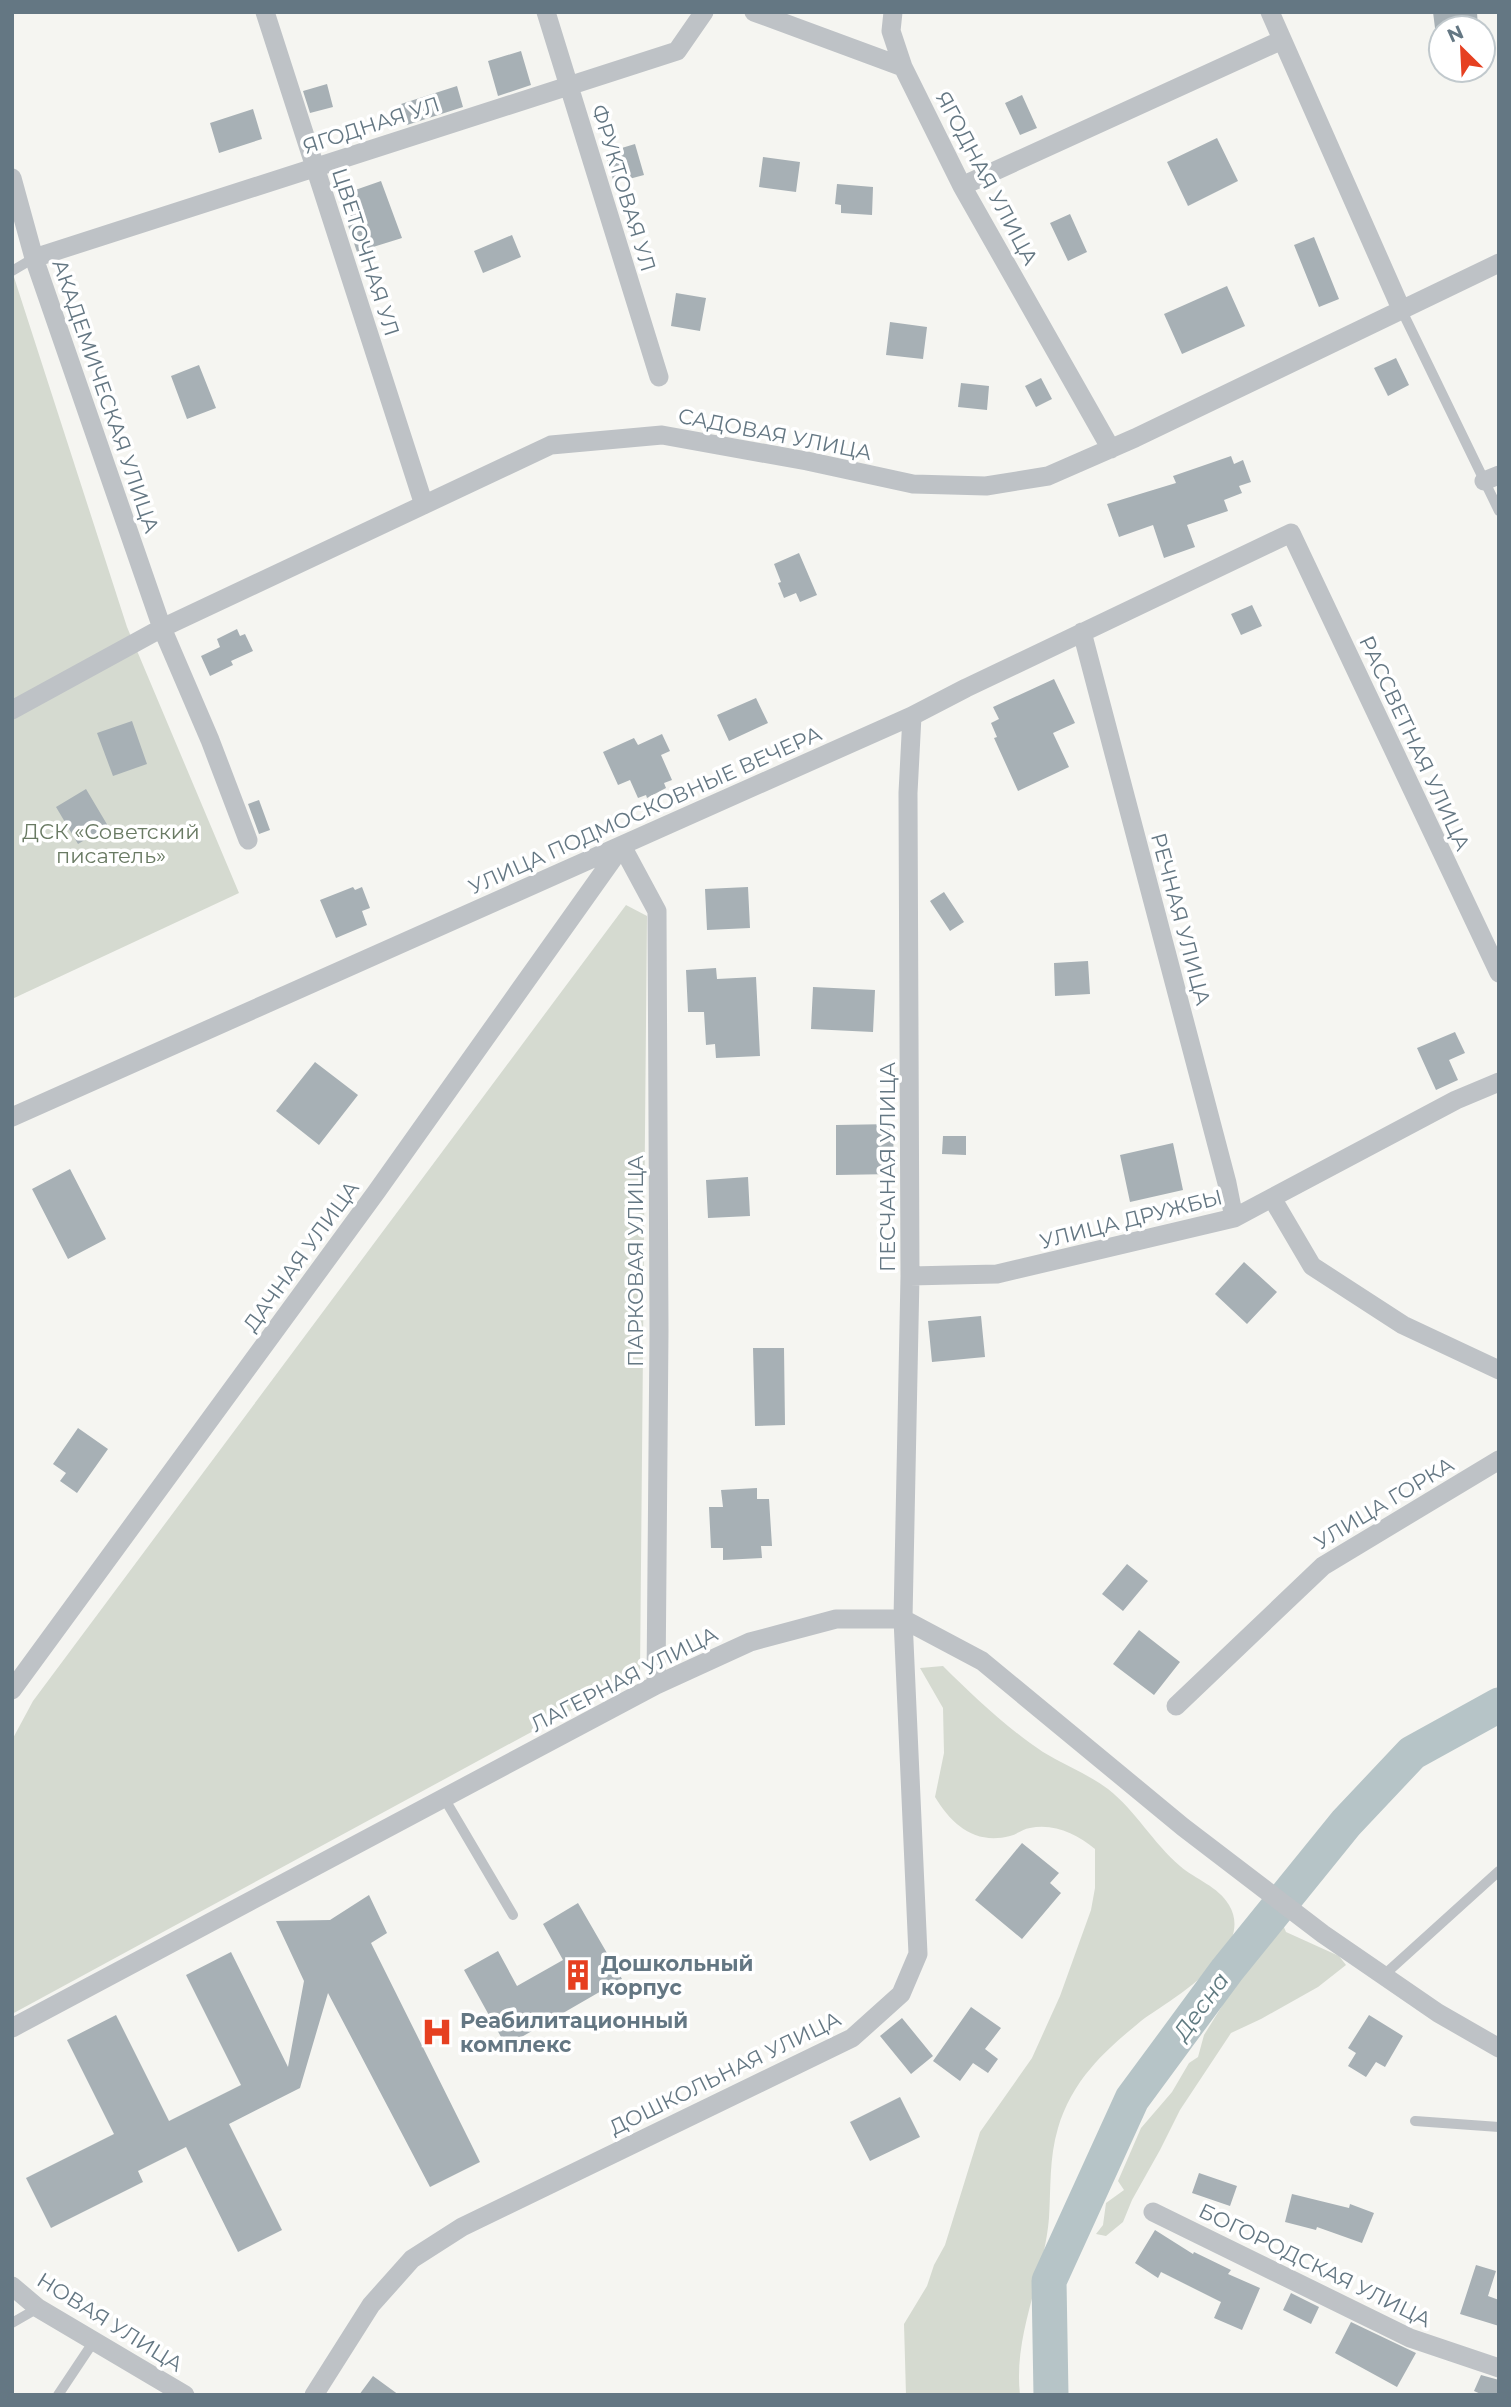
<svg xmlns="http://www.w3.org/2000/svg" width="1511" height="2407" viewBox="0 0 1511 2407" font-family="Montserrat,sans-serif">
<rect width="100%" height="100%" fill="#f5f5f1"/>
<path fill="#d5dad0" d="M12,271L127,627L239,893L12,999Z
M626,905L647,916L640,1673L12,2014V1740L33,1701Z
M943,1666C973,1696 1007,1728 1043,1752C1064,1765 1088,1774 1108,1789C1136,1811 1153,1843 1180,1866C1195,1879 1219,1887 1229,1905C1257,1952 1170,2000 1141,2021C1124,2035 1105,2051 1091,2068C1076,2085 1064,2107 1058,2128C1049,2158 1051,2188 1049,2218C1044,2278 1013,2334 1020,2395H906L904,2324L927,2286L934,2265L945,2245L980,2132L1032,2058L1060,1996L1091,1910L1095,1888V1849C1077,1834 1054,1823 1030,1828C1023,1829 1017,1834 1010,1836C975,1845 952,1825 935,1797L944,1753L943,1708L920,1668Z
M1283,1925L1286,1932L1339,1956L1346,1965L1318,1987L1261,2019L1231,2033L1180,2110L1160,2150L1132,2200L1123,2222L1106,2236L1096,2234L1103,2225L1106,2203L1124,2190L1118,2181L1141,2128L1172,2092L1189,2063L1198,2057L1204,2035L1222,2006L1230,1985L1236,1976L1277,1935Z"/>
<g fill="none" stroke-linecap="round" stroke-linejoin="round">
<path stroke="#b6c4c7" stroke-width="35" d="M1051,2395L1049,2281L1132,2099L1227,1970L1346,1823L1412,1753L1499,1705"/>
</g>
<path fill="#a7b0b5" d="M1433,12H1477L1478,28H1435Z
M521,51L531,85L498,96L488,61Z
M327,84L333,107L310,113L303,91Z
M457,86L463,107L407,125L401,104Z
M1022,95L1037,128L1020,135L1005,103Z
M253,109L262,139L219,153L210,123Z
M1217,138L1238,181L1188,206L1167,162Z
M635,144L644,175L614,183L605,153Z
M763,157L800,162L796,192L759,187Z
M381,181L402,238L357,252L338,196Z
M837,184L873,187L872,215L841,213V205L835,204Z
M1070,214L1087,252L1068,261L1050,223Z
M512,235L521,257L483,273L474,251Z
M1314,237L1339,299L1319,307L1294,245Z
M1227,286L1245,326L1182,354L1164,314Z
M676,293L706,298L700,331L671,326Z
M890,322L927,327L923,359L886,355Z
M1396,358L1409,385L1388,396L1374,368Z
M199,365L216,408L187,419L171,376Z
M1041,378L1052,399L1036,407L1025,386Z
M961,383L989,386L987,410L958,407Z
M1231,456L1234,464L1243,460L1251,482L1239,486L1242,493L1224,500L1228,511L1187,525L1195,547L1164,558L1153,525L1119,537L1107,504L1176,483L1173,476Z
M799,553L817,595L800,602L796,593L784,598L778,583L781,582L774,564Z
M1252,605L1262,626L1241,635L1231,614Z
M237,629L240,636L245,634L253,651L231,661L233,665L210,676L201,656L220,647L217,639Z
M1054,679L1075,723L1053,733L1069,767L1018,791L994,738L997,737L991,723L999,719L993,707Z
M756,698L768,723L729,741L717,715Z
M132,721L147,764L113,776L97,733Z
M662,734L670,751L661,755L672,780L664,783L666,788L647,798L646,795L638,798L630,780L618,785L603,752L634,738L638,745Z
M86,789L108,826L78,844L56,807Z
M259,800L270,830L259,834L248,804Z
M353,887L355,890L362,887L370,908L362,911L367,925L336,938L320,900Z
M748,887L750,928L707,930L705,889Z
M944,892L964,922L950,931L930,901Z
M1088,961L1090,994L1055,996L1054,963Z
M716,968L717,979L756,977L760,1056L716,1058L715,1044L706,1045L704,1012H688L686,970Z
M813,987L875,990L873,1032L811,1029Z
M1455,1032L1465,1053L1449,1060L1458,1080L1436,1090L1417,1048Z
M315,1062L358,1095L319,1145L276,1111Z
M893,1124L894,1174L836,1175V1125Z
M943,1136H966V1155L942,1154Z
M1173,1143L1183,1190L1130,1202L1120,1155Z
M70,1169L106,1239L68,1259L32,1189Z
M748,1177L750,1216L708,1218L706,1180Z
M1244,1262L1277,1292L1247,1324L1215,1294Z
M981,1316L985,1357L932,1362L928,1321Z
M753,1348H784L785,1425L755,1426Z
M78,1428L108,1449L77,1493L60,1481L66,1473L53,1464Z
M757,1488V1499H769L772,1546H761L762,1558L723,1560V1548H711L709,1507H723L721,1490Z
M1127,1564L1148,1581L1123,1611L1102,1594Z
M1139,1630L1180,1662L1154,1695L1113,1664Z
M1022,1843L1059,1873L1050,1883L1061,1893L1022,1939L975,1900Z
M369,1895L387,1933L371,1943L480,2162L430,2187L328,1993L300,2088L229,2124L282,2230L238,2252L186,2147L138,2171L143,2182L51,2228L26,2178L114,2134L67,2040L116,2015L169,2121L241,2085L186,1975L231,1952L288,2067L304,1981L276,1921L330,1920Z
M578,1903L622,1979L506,2046L464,1970L498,1951L517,1986L563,1960L543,1924Z
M971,2007L1001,2028L985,2049L998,2059L988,2073L973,2063L960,2081L933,2061Z
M1369,2015L1403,2036L1385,2067L1376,2062L1366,2077L1348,2066L1356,2053L1348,2048Z
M902,2018L933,2056L911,2074L880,2036Z
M900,2097L920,2137L870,2161L850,2122Z
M1199,2173L1237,2186L1230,2206L1192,2193Z
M1292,2194L1349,2208L1350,2204L1374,2213L1362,2243L1317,2227L1316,2230L1285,2222Z
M1155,2230L1193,2254L1194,2252L1231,2270L1228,2274L1260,2288L1242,2330L1214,2318L1221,2302L1161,2272L1158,2278L1135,2263Z
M1476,2265L1496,2271L1488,2296L1499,2300V2326L1460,2314Z
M1291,2293L1319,2307L1311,2324L1283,2310Z
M1351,2322L1416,2353L1397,2387L1335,2353Z
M1481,2375L1499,2380V2395H1483L1474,2391Z
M373,2376L399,2395H359Z"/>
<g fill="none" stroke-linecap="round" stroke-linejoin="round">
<path stroke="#bec2c6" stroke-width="10" d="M12,271L34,258
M1402,311L1499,511
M444,1798L513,1915
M1384,1975L1499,1871
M1415,2121L1499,2127
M12,2323L38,2308
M58,2395L94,2341"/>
<path stroke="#bec2c6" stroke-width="19" d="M265,12L424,505
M546,12L659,377
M754,12L903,67L962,186L1111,449
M893,12L891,31L903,67
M1270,12L1402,311
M12,178L34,258L162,628L210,740L248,840
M962,186L1282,40
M34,258L677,51L704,12
M1484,481L1499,475
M1082,632L1227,1183L1234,1218
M12,710L162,628L551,445L662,435L807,461L913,484L986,486L1048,476L1135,438L1499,263
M12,1117L912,716L966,688L1291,533L1499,973
M1272,1198L1312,1266L1403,1325L1499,1370
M910,1276L997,1274L1234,1218L1456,1100L1499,1082
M12,1690L377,1191L622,846L657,911L659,1331L656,1685
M1176,1706L1323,1566L1499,1460
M12,2028L656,1685L750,1642L836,1619H903L982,1661L1183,1827L1323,1934L1438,2013L1499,2048
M1153,2212L1410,2338L1499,2368
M12,2286L38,2308L185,2395
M314,2395L371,2305L412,2259L462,2227L852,2038L901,1994L918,1954L903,1619L910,1276L908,793L912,716"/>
</g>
<defs>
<symbol id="building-bare" viewBox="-9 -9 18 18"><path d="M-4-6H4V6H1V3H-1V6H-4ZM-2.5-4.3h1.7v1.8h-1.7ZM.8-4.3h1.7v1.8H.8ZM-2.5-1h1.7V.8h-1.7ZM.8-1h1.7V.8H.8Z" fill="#e64021" stroke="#fff" stroke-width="2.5" paint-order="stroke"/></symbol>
<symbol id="hospital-bare" viewBox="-9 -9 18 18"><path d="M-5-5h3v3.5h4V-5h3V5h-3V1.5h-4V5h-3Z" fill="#e64021" stroke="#fff" stroke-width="2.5" paint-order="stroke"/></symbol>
</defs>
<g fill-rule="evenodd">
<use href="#building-bare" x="556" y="1953" width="44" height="44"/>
<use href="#hospital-bare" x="415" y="2010" width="44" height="44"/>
</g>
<g text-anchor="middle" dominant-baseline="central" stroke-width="7" stroke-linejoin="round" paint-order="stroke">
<g font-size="21" fill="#647783" stroke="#fff">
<text transform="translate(371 125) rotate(-18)">ЯГОДНАЯ УЛ</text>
<text transform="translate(987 178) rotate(62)">ЯГОДНАЯ УЛИЦА</text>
<text transform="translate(624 188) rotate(73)">ФРУКТОВАЯ УЛ</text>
<text transform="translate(366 252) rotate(72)">ЦВЕТОЧНАЯ УЛ</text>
<text transform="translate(106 396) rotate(71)">АКАДЕМИЧЕСКАЯ УЛИЦА</text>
<text transform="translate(775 434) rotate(11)">САДОВАЯ УЛИЦА</text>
<text transform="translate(1415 743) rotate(65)">РАССВЕТНАЯ УЛИЦА</text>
<text transform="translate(645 810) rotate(-24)">УЛИЦА ПОДМОСКОВНЫЕ ВЕЧЕРА</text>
<text transform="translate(1181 919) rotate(75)">РЕЧНАЯ УЛИЦА</text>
<text transform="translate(887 1167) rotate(-90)">ПЕСЧАНАЯ УЛИЦА</text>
<text transform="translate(1131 1219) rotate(-14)">УЛИЦА ДРУЖБЫ</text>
<text transform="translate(301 1256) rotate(-54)">ДАЧНАЯ УЛИЦА</text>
<text transform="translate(635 1261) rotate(-90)">ПАРКОВАЯ УЛИЦА</text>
<text transform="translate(1384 1503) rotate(-31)">УЛИЦА ГОРКА</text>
<text transform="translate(624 1679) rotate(-27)">ЛАГЕРНАЯ УЛИЦА</text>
<text transform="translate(725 2073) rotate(-26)">ДОШКОЛЬНАЯ УЛИЦА</text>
<text transform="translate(1315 2265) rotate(26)">БОГОРОДСКАЯ УЛИЦА</text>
<text transform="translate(110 2322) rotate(32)">НОВАЯ УЛИЦА</text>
</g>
<g font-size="21" fill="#697a63" stroke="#fff">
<text x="111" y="831">ДСК «Советский<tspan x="111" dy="24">писатель»</tspan></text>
</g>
<g font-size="21" font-weight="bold" fill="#647783" stroke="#fff" text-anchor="start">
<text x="601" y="1963">Дошкольный<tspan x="601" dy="24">корпус</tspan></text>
<text x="460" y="2020">Реабилитационный<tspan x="460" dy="24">комплекс</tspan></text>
</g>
<g font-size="23" font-style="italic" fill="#5f7a80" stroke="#fff">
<text transform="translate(1201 2006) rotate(-54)">Десна</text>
</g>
</g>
<rect width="1511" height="2407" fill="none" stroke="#647783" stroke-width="28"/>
<g transform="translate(1462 49) rotate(336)"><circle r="33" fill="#ffffff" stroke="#c1c9cd" stroke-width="2"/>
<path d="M0-5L12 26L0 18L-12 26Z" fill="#e64021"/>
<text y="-10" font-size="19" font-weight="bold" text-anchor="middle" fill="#647783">N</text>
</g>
</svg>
